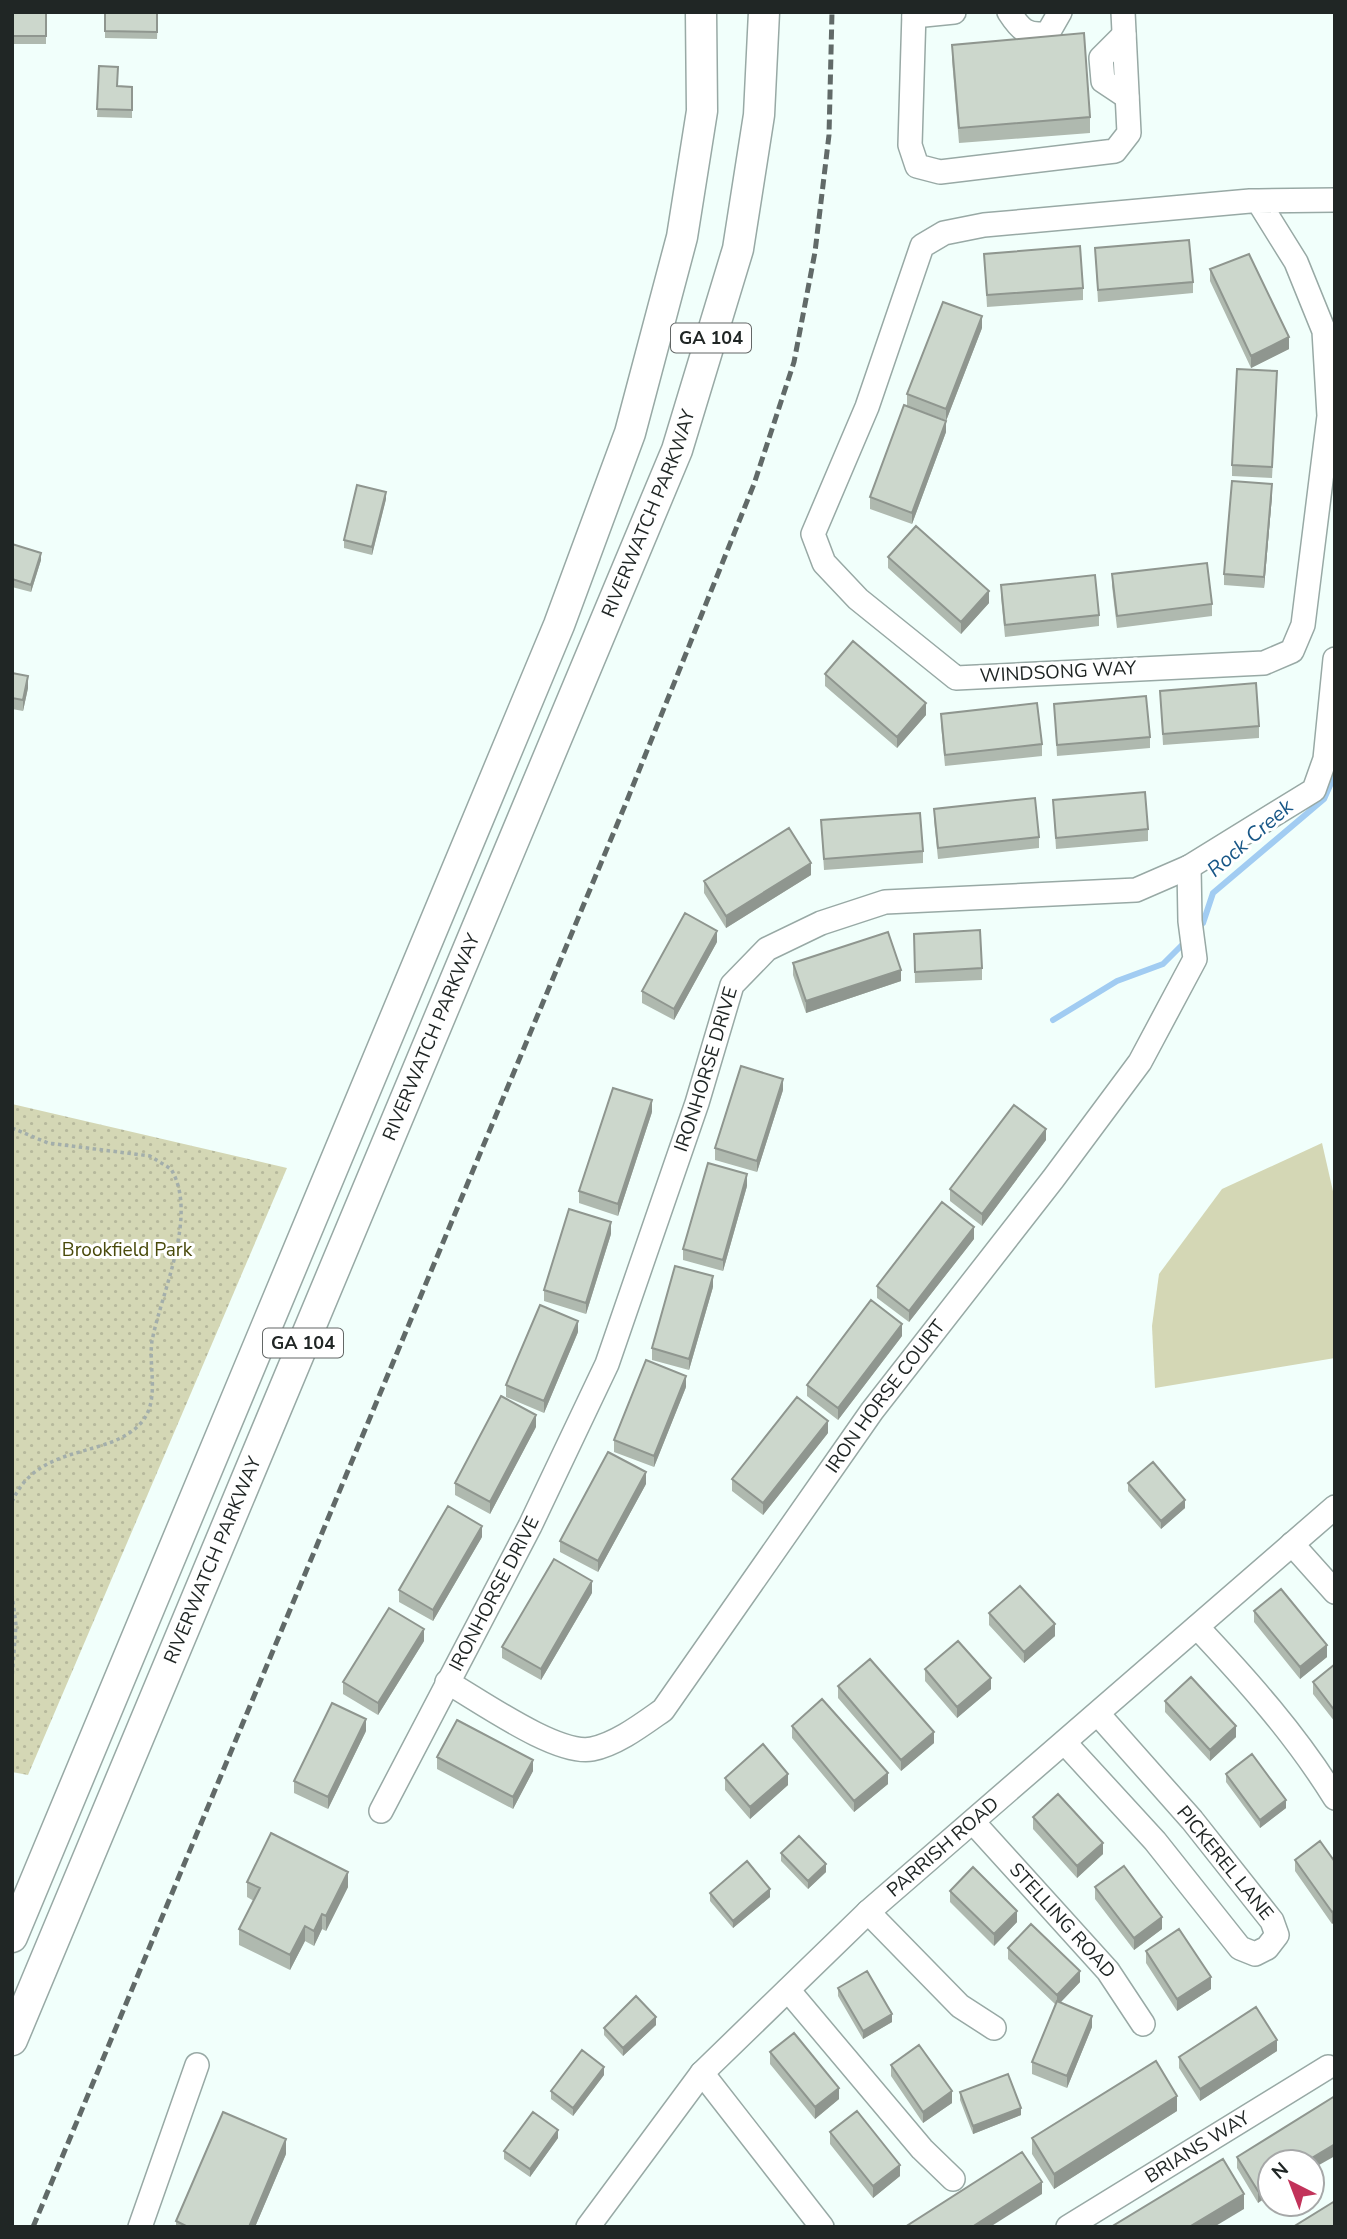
<svg xmlns="http://www.w3.org/2000/svg" width="1347" height="2239" viewBox="0 0 1347 2239" font-family="'Nunito Sans',sans-serif">
<defs>
<pattern id="grass-dots" width="8" height="8" patternUnits="userSpaceOnUse" patternTransform="scale(1.75)"><rect width="8" height="8" fill="#d4d7b5"/><path d="M2 2h.1M6 6h.1" fill="none" stroke="#b6b89c" stroke-width="1.8" stroke-linecap="round"/></pattern>
</defs>
<rect width="100%" height="100%" fill="#f1fffb"/>
<path fill="url(#grass-dots)" d="M12,1104L287,1168L28,1775L12,1772Z"/>
<path fill="#d4d7b5" d="M1322,1143L1335,1200V1358L1155,1388L1152,1326L1159,1274L1222,1189Z"/>
<g fill="none" stroke-linecap="round" stroke-linejoin="round">
<path stroke="#a1ccf2" stroke-width="6" d="M1198,928L1203,923L1213,893L1324,799L1335,774
M1053,1020L1117,981L1163,964L1186,941"/>
<defs>
<g id="minor">
<path d="M914,12L910,145L917,166L940,172L1115,151L1129,133L1123,12"/>
<path d="M1009,12C1020,29 1027,37 1048,33L1060,12"/>
<path d="M914,16L954,12"/>
<path d="M1124,35L1101,58L1103,81L1127,97"/>
<path d="M1258,201L1296,262L1324,331L1329,416L1303,625L1292,651L1264,663L956,678L858,599L824,563L813,534L867,407L922,246L944,233L984,225L1250,201H1258L1335,200"/>
<path d="M1292,1544L1335,1592"/>
<path d="M1197,1627C1248,1681 1296,1735 1335,1798"/>
<path id="s1" d="M447,1682C479,1700 557,1756 592,1749C617,1744 643,1724 663,1710L872,1411L1053,1179L1140,1062L1195,959L1190,921L1189,867"/>
<path d="M1065,1743L1155,1841L1240,1948L1255,1954L1267,1948L1277,1935L1272,1921L1192,1820L1098,1714"/>
<path id="s2" d="M381,1811L530,1526L607,1364L697,1103L732,985L767,949L821,923L885,902L1136,890L1189,867L1314,790L1325,759L1335,659"/>
<path id="s3" d="M973,1822L1108,1971L1143,2024"/>
<path d="M868,1912L960,2006L994,2028"/>
<path d="M788,1990L922,2149L953,2179"/>
<path d="M702,2073L822,2227"/>
<path d="M140,2227L197,2065"/>
<path id="s4" d="M588,2227L702,2073L868,1912L1335,1507"/>
<path id="s5" d="M1068,2227L1328,2067"/>
</g>
<g id="major">
<path d="M12,1937L559,625L630,433L682,237L702,111L701,12"/>
<path id="s6" d="M12,2040L677,450L738,249L759,115L764,12"/>
</g>
</defs>
<use href="#minor" stroke="#98a9a5" stroke-width="26"/>
<use href="#major" stroke="#98a9a5" stroke-width="33"/>
<path stroke="#a3aeab" stroke-width="3.5" stroke-dasharray="3.5 3.5" stroke-linecap="butt" d="M12,1128L48,1143L150,1156L171,1169C199,1215 161,1293 152,1341C148,1367 161,1402 140,1424C108,1459 38,1442 12,1502
M12,1594L16,1625L12,1679"/>
<use href="#minor" stroke="#fff" stroke-width="23"/>
<use href="#major" stroke="#fff" stroke-width="30"/>
<path stroke="#616a68" stroke-width="5" stroke-dasharray="10 5" stroke-linecap="butt" d="M33,2227L626,803L754,484L794,362L815,252L829,135L832,12"/>
</g>
<path fill="#afb9af" d="M12,12H46V44H12Z
M105,12H158L157,39L105,38Z
M952,45L1090,117V133L959,143L952,60Z
M99,66L118,86L132,87V118L97,117Z
M1095,248L1193,282V293L1098,302Z
M984,254L1083,288V300L987,307Z
M1210,269L1289,349L1251,368L1210,281Z
M982,328L946,421V432L912,524L870,509V497L945,420L907,406V394Z
M1277,383L1272,478L1232,476V465Z
M1272,496L1264,588L1224,585V574Z
M386,499L372,555L344,548V540Z
M12,544L41,560L31,592L12,587Z
M888,557L989,603L961,634L888,568Z
M1112,574L1212,604V616L1117,628L1112,586Z
M1001,585L1099,615V626L1005,637L1001,597Z
M12,673L28,688L23,711L12,709Z
M825,674L926,715L897,748L825,686Z
M1160,691L1259,726V738L1163,745Z
M1054,704L1150,737V748L1057,756Z
M941,714L1042,744V756L945,766L941,725Z
M1053,800L1148,829V841L1056,849Z
M934,809L1039,837V848L938,859L934,820Z
M821,820L923,851V863L824,870Z
M811,875L726,928L704,893V881Z
M914,934L982,968V980L915,983Z
M717,942L674,1020L642,1003V991Z
M793,963L901,981L806,1013L793,975Z
M783,1090L757,1172L715,1160V1148Z
M652,1112L618,1216L579,1203V1191Z
M1046,1140L982,1226L950,1201V1189Z
M747,1186L723,1271L683,1260V1249Z
M611,1234L586,1314L544,1301V1290Z
M974,1239L909,1322L877,1298V1286Z
M713,1287L689,1370L652,1360V1348Z
M578,1332L544,1413L506,1397V1385Z
M902,1336L838,1420L807,1396V1385Z
M686,1387L654,1467L614,1452V1440Z
M536,1427L490,1514L455,1495V1483Z
M828,1433L763,1515L732,1491V1479Z
M1128,1483L1185,1508L1161,1529L1128,1491Z
M646,1484L598,1572L560,1552V1541Z
M482,1537L433,1621L399,1602V1590Z
M592,1593L541,1680L502,1658V1647Z
M1254,1611L1327,1657L1300,1679L1254,1622Z
M989,1613L1055,1636L1024,1663L989,1625Z
M424,1641L378,1715L343,1694V1682Z
M1335,1664V1722L1313,1694V1682Z
M925,1669L991,1689L957,1718L925,1681Z
M838,1686L934,1743L901,1771L838,1698Z
M1165,1701L1236,1737L1210,1761L1165,1712Z
M792,1726L888,1784L854,1812L792,1738Z
M366,1731L328,1809L294,1793V1781Z
M437,1757L533,1771L513,1809L437,1769Z
M1226,1774L1286,1808L1260,1828L1226,1782Z
M725,1778L788,1785L750,1819L725,1790Z
M1033,1817L1103,1854L1077,1878L1033,1829Z
M781,1853L826,1872L808,1889L781,1861Z
M1295,1860L1335,1862L1332,1924L1295,1871Z
M247,1882L348,1887L326,1931L322,1929L314,1946L305,1941L290,1970L239,1945V1929L254,1901L247,1897Z
M1095,1887L1162,1929L1134,1950L1095,1899Z
M950,1891L1017,1922L994,1946L950,1902Z
M710,1893L770,1897L733,1928L710,1901Z
M1008,1948L1080,1982L1060,2003L1092,2027L1067,2088L1032,2074V2062L1056,2005L1008,1959Z
M1146,1951L1211,1989L1177,2011L1146,1963Z
M838,1988L892,2022L863,2039L838,1996Z
M656,2025L623,2056L604,2035V2028Z
M1277,2051L1200,2101L1179,2068V2057Z
M770,2052L839,2099L815,2119L770,2064Z
M891,2065L952,2103L923,2123L891,2076Z
M604,2075L573,2116L551,2099V2091Z
M960,2092L1021,2115L973,2134L960,2100Z
M1335,2096L1258,2203L1237,2168V2157Z
M1177,2111L1054,2189L1032,2154V2138Z
M830,2132L900,2176L873,2198L830,2144Z
M558,2138L530,2177L504,2159V2151Z
M286,2154L255,2227H176V2221Z"/>
<path fill="#8f968f" d="M982,316V328L946,421V409Z
M1289,337V349L1251,368V356Z
M946,421V432L912,524V513Z
M1272,484V496L1264,588V577Z
M386,492V499L372,555V547Z
M41,553V560L31,592V585Z
M989,591V603L961,634V622Z
M28,676V688L23,711V700Z
M926,703V715L897,748V737Z
M811,863V875L726,928V916Z
M717,931V942L674,1020V1009Z
M901,970V981L806,1013V1001Z
M783,1079V1090L757,1172V1161Z
M652,1100V1112L618,1216V1204Z
M1046,1129V1140L982,1226V1214Z
M747,1174V1186L723,1271V1260Z
M611,1222V1234L586,1314V1303Z
M974,1227V1239L909,1322V1311Z
M713,1276V1287L689,1370V1359Z
M578,1321V1332L544,1413V1401Z
M902,1324V1336L838,1420V1408Z
M686,1376V1387L654,1467V1456Z
M536,1415V1427L490,1514V1502Z
M828,1421V1433L763,1515V1503Z
M646,1472V1484L598,1572V1561Z
M1185,1500V1508L1161,1529V1521Z
M482,1526V1537L433,1621V1610Z
M592,1581V1593L541,1680V1669Z
M1055,1624V1636L1024,1663V1652Z
M424,1629V1641L378,1715V1703Z
M1327,1645V1657L1300,1679V1667Z
M991,1678V1689L957,1718V1707Z
M366,1719V1731L328,1809V1797Z
M1236,1726V1737L1210,1761V1750Z
M934,1732V1743L901,1771V1760Z
M533,1760V1771L513,1809V1797Z
M888,1773V1784L854,1812V1801Z
M788,1774V1785L750,1819V1807Z
M1286,1800V1808L1260,1828V1820Z
M1103,1843V1854L1077,1878V1866Z
M826,1864V1872L808,1889V1881Z
M348,1872V1887L326,1931V1916Z
M770,1889V1897L733,1928V1921Z
M1335,1910V1922L1332,1924V1912Z
M1017,1911V1922L994,1946V1934Z
M322,1914V1929L314,1946V1931Z
M1162,1917V1929L1134,1950V1938Z
M305,1926V1941L290,1970V1955Z
M1080,1971V1982L1057,2006V1995Z
M1211,1977V1989L1177,2011V1999Z
M892,2014V2022L863,2039V2031Z
M1092,2016V2027L1067,2088V2076Z
M656,2017V2025L623,2056V2048Z
M1277,2040V2051L1200,2101V2089Z
M604,2067V2075L573,2116V2108Z
M839,2088V2099L815,2119V2107Z
M952,2091V2103L923,2123V2112Z
M1177,2096V2111L1054,2189V2174Z
M1021,2108V2115L973,2134V2126Z
M558,2130V2138L530,2177V2169Z
M286,2139V2154L255,2227H249Z
M1335,2144V2156L1312,2169V2162H1305Z
M900,2165V2176L873,2198V2186Z
M1042,2182V2194L990,2227H972Z
M1270,2183V2195L1258,2203V2191Z
M1244,2194V2209L1214,2227H1189Z"/>
<path fill="#ccd7cc" stroke="#8f968f" stroke-width="2" d="M12,12H46V36H12Z
M105,12H157V32L105,31Z
M1084,33L1090,117L959,128L952,45Z
M99,66L118,67L117,86L132,87V110L97,109Z
M1189,240L1193,282L1098,290L1095,248Z
M1080,246L1083,288L987,295L984,254Z
M1249,254L1289,337L1251,356L1210,269Z
M943,302L982,316L946,409L907,394Z
M1237,369L1277,371L1272,467L1232,465Z
M904,405L946,421L912,513L870,497Z
M1232,481L1272,484L1264,577L1224,574Z
M357,485L386,492L372,547L344,540Z
M916,526L989,591L961,622L888,557Z
M12,544L41,553L31,585L12,579Z
M1207,563L1212,604L1117,616L1112,574Z
M1095,575L1099,615L1005,625L1001,585Z
M853,641L926,703L897,737L825,674Z
M12,673L28,676L23,700L12,698Z
M1256,683L1259,726L1163,734L1160,691Z
M1146,696L1150,737L1057,745L1054,704Z
M1037,703L1042,744L945,755L941,714Z
M1145,792L1148,829L1056,838L1053,800Z
M1035,798L1039,837L938,848L934,809Z
M920,813L923,851L824,859L821,820Z
M789,828L811,863L726,916L704,881Z
M685,913L717,931L674,1009L642,991Z
M980,930L982,968L915,972L914,934Z
M888,932L901,970L806,1001L793,963Z
M741,1066L783,1079L757,1161L715,1148Z
M613,1088L652,1100L618,1204L579,1191Z
M1014,1105L1046,1129L982,1214L950,1189Z
M708,1163L747,1174L723,1260L683,1249Z
M942,1202L974,1227L909,1311L877,1286Z
M569,1209L611,1222L586,1303L544,1290Z
M675,1266L713,1276L689,1359L652,1348Z
M871,1300L902,1324L838,1408L807,1385Z
M540,1305L578,1321L544,1401L506,1385Z
M646,1360L686,1376L654,1456L614,1440Z
M501,1396L536,1415L490,1502L455,1483Z
M797,1397L828,1421L763,1503L732,1479Z
M608,1452L646,1472L598,1561L560,1541Z
M1153,1462L1185,1500L1161,1521L1128,1483Z
M448,1506L482,1526L433,1610L399,1590Z
M554,1559L592,1581L541,1669L502,1647Z
M1020,1586L1055,1624L1024,1652L989,1613Z
M1281,1589L1327,1645L1300,1667L1254,1611Z
M389,1608L424,1629L378,1703L343,1682Z
M958,1641L991,1678L957,1707L925,1669Z
M870,1659L934,1732L901,1760L838,1686Z
M1335,1664V1711L1313,1682Z
M1191,1677L1236,1726L1210,1750L1165,1701Z
M822,1699L888,1773L854,1801L792,1726Z
M332,1703L366,1719L328,1797L294,1781Z
M457,1720L533,1760L513,1797L437,1757Z
M763,1744L788,1774L750,1807L725,1778Z
M1252,1754L1286,1800L1260,1820L1226,1774Z
M1058,1794L1103,1843L1077,1866L1033,1817Z
M271,1833L348,1872L326,1916L322,1914L314,1931L305,1926L290,1955L239,1929L260,1888L247,1882Z
M799,1836L826,1864L808,1881L781,1853Z
M1320,1841L1335,1862V1910L1332,1912L1295,1860Z
M747,1861L770,1889L733,1921L710,1893Z
M1124,1866L1162,1917L1134,1938L1095,1887Z
M973,1867L1017,1911L994,1934L950,1891Z
M1031,1924L1080,1971L1057,1995L1008,1948Z
M1179,1929L1211,1977L1177,1999L1146,1951Z
M867,1971L892,2014L863,2031L838,1988Z
M636,1996L656,2017L623,2048L604,2028Z
M1057,2001L1092,2016L1067,2076L1032,2062Z
M1256,2007L1277,2040L1200,2089L1179,2057Z
M794,2033L839,2088L815,2107L770,2052Z
M919,2045L952,2091L923,2112L891,2065Z
M582,2050L604,2067L573,2108L551,2091Z
M1156,2061L1177,2096L1054,2174L1032,2138Z
M1008,2074L1021,2108L973,2126L960,2092Z
M1335,2096V2144L1305,2162H1270V2183L1258,2191L1237,2157Z
M857,2111L900,2165L873,2186L830,2132Z
M223,2112L286,2139L249,2227H188L176,2221Z
M533,2112L558,2130L530,2169L504,2151Z
M1022,2152L1042,2182L972,2227H905Z
M1223,2159L1244,2194L1189,2227H1111Z
M1335,2201V2227H1293Z"/>
<g text-anchor="middle" dominant-baseline="central" stroke-width="6" stroke-linejoin="round" paint-order="stroke">
<g fill="#fff" stroke="#636766" stroke-width="2">
<rect x="671" y="323.5" width="80" height="29" rx="5"/>
<rect x="263" y="1328.5" width="80" height="29" rx="5"/>
</g>
<g font-size="18" font-weight="bold" fill="#202625">
<text x="711" y="338">GA 104</text>
<text x="303" y="1343">GA 104</text>
</g>
<g font-size="19" fill="#202625" stroke="#fff">
<text stroke="none"><textPath href="#s6" startOffset="1654">RIVERWATCH PARKWAY</textPath></text>
<text transform="translate(1058 672) rotate(-3)">WINDSONG WAY</text>
<text stroke="none"><textPath href="#s6" startOffset="1087">RIVERWATCH PARKWAY</textPath></text>
<text stroke="none"><textPath href="#s2" startOffset="812">IRONHORSE DRIVE</textPath></text>
<text stroke="none"><textPath href="#s1" startOffset="628">IRON HORSE COURT</textPath></text>
<text stroke="none"><textPath href="#s6" startOffset="520">RIVERWATCH PARKWAY</textPath></text>
<text stroke="none"><textPath href="#s2" startOffset="245">IRONHORSE DRIVE</textPath></text>
<text stroke="none"><textPath href="#s4" startOffset="522">PARRISH ROAD</textPath></text>
<text transform="translate(1225 1863) rotate(51)">PICKEREL LANE</text>
<text stroke="none"><textPath href="#s3" startOffset="133">STELLING ROAD</textPath></text>
<text stroke="none"><textPath href="#s5" startOffset="152">BRIANS WAY</textPath></text>
</g>
<g font-size="19" fill="#494a0b" stroke="#fff">
<text x="127" y="1250">Brookfield Park</text>
</g>
<g font-size="21" font-style="italic" fill="#185787" stroke="#fff">
<text transform="translate(1250 838) rotate(-41)">Rock Creek</text>
</g>
</g>
<rect width="1347" height="2239" fill="none" stroke="#202625" stroke-width="28"/>
<g transform="translate(1291 2183) rotate(318)"><circle r="33" fill="#ffffff" stroke="#a6a8a8" stroke-width="2"/>
<path d="M0-5L12 26L0 18L-12 26Z" fill="#c2335a"/>
<text y="-10" font-size="19" font-weight="bold" text-anchor="middle" fill="#202625">N</text>
</g>
</svg>
